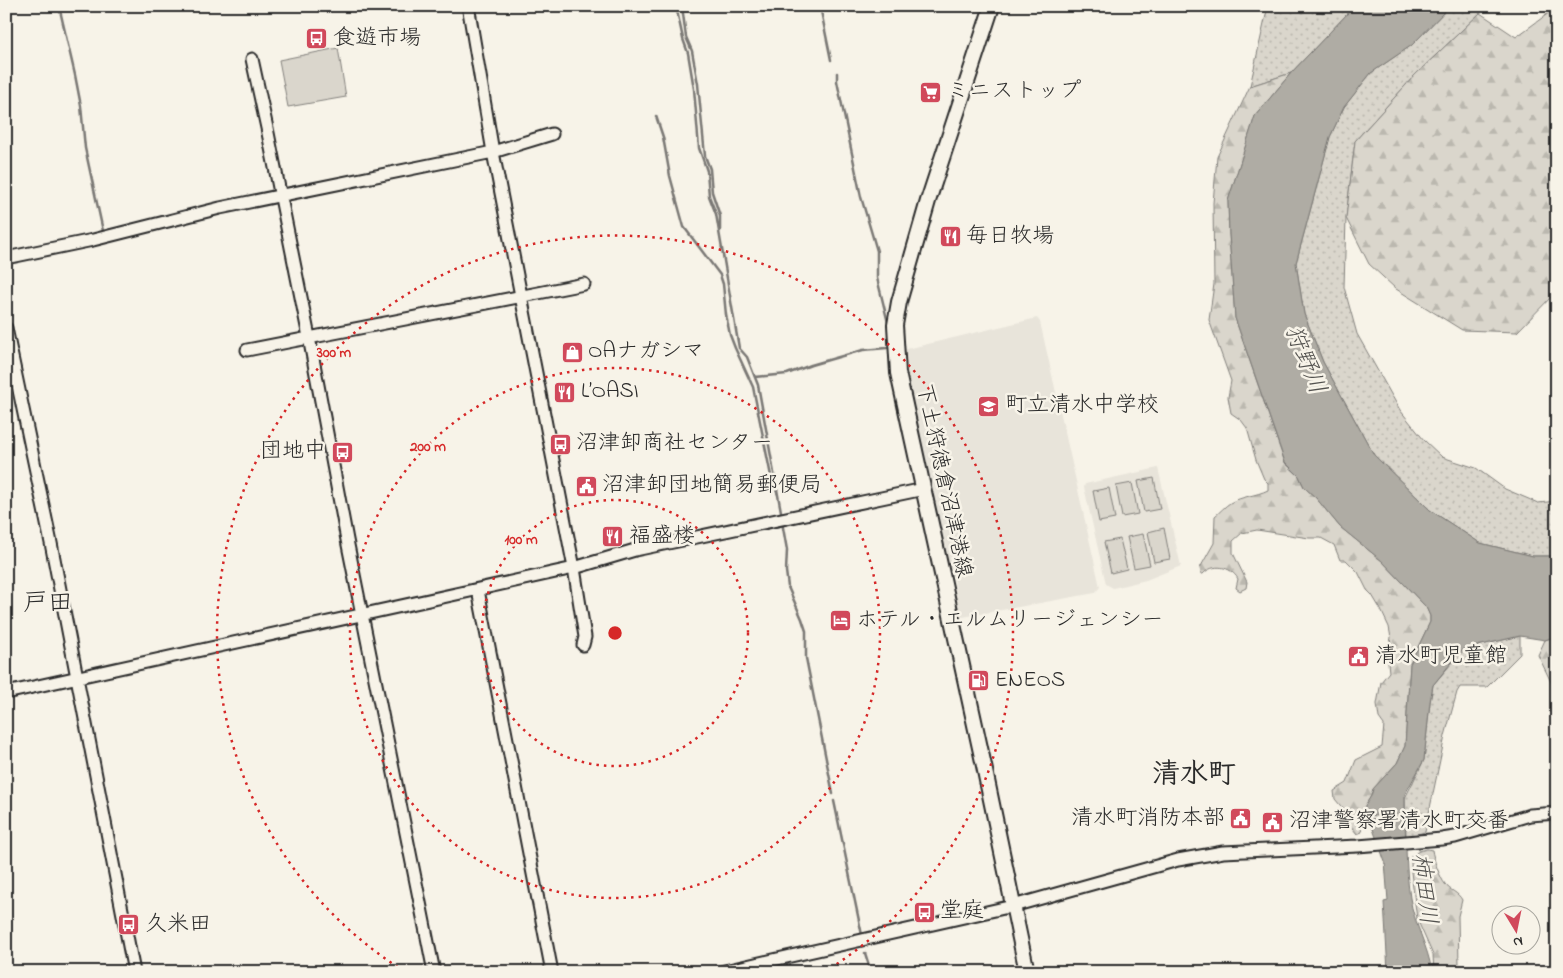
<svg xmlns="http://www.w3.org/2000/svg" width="1563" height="978" viewBox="0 0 1563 978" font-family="'Indie Flower','Klee One',sans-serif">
<defs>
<pattern id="grass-dots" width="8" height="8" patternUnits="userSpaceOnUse" patternTransform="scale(1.25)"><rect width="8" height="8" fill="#dad6cc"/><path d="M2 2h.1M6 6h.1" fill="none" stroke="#bbb8af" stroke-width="1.8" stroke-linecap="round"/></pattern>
<pattern id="forest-firs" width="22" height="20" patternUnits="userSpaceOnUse" patternTransform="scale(1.25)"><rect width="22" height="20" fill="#dad6cc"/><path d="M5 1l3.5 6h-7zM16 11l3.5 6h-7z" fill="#bbb8af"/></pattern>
</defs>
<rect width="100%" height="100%" fill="#f7f3e8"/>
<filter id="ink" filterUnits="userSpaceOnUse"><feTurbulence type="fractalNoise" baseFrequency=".02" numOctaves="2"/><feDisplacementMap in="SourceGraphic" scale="10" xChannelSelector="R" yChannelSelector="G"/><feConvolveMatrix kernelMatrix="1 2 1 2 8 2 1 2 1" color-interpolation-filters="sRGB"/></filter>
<g filter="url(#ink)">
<path fill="#e8e4da" d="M1037,318L1040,322L1100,587L1095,593L963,617L960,616L954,579L942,550L931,481L901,355L903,351L907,349Z
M1158,468L1181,566L1146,580L1113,588L1106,584L1084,487L1085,484Z"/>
<path fill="url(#grass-dots)" stroke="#82807c" d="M1268,6H1357L1349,12L1291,73L1250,86Z
M1450,6H1483L1480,13L1415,75L1355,141L1346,218L1344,287L1357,334L1400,410L1424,440L1442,457L1476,468L1505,489L1538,503L1557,501V556H1533L1480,543L1430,510L1374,455L1323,362L1304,314L1296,263L1330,137L1344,107L1371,73L1412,45Z
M1520,636V654L1487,687H1460L1457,692L1445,736L1425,832L1406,837L1405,798L1424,760L1430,702L1433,685L1464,649Z"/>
<path fill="url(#forest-firs)" stroke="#82807c" d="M1557,7V291L1517,332L1462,330L1396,289L1369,264L1346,218L1355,141L1415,75L1480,13L1516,37Z
M1291,73L1255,116L1228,201L1229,234L1235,318L1285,463L1299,476L1304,487L1316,498L1340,527L1382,561L1426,607L1430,616V622L1410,664L1405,746L1397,763L1373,789L1371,796L1360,814L1359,822L1362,832L1357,834L1349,824L1345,811L1335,799L1334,791L1347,783L1356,760L1382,747L1384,725L1379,718L1377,704L1381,682L1389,672L1387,653L1391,638L1389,627L1381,610L1372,595L1367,590L1358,572L1346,560H1340L1334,545L1321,538H1309L1257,530L1242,533L1233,541V553L1247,582L1246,588L1240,591L1236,588L1238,579C1231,566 1213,563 1203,574H1201L1200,568L1214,543L1215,516C1220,512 1225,506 1230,503C1242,496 1256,496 1268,490V483L1264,479L1256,460L1247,428L1241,420L1231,413L1228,397L1231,381L1209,320L1214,284L1213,203L1217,157L1250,86Z
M1557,636V689L1552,684L1538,655L1545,640Z
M1427,849L1432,850C1433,858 1440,878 1445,884C1450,891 1458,892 1462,900L1458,916L1459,966L1461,972H1434L1433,955L1417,919L1411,872V856L1419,851Z"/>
<path fill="#dad6cc" stroke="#82807c" d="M338,48L346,97L288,107L279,60Z
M1154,478L1160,509L1144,512L1138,481Z
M1132,483L1138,514L1122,517L1116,486Z
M1109,488L1115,519L1099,522L1093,491Z
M1164,528L1170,559L1154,562L1148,532Z
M1143,534L1150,565L1134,568L1127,537Z
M1120,539L1127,569L1111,573L1104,542Z"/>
<path fill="#afaca4" stroke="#7a7874" d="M1357,6H1450L1412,45L1371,73L1344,107L1330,137L1296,263L1304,314L1323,362L1374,455L1430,510L1480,543L1533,556H1557V636L1545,640L1520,636L1464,649L1451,663L1433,685L1430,702L1424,760L1405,794V815L1392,817V819L1405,818C1406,844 1406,872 1410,898C1414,924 1428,946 1432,972H1388L1384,902L1388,901L1385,862L1369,818L1384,820V817L1360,814L1371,796L1373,789L1397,763L1405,746L1410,664L1430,622V616L1426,607L1382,561L1340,527L1316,498L1304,487L1299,476L1285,462L1235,318L1229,234L1228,201L1255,116L1291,73L1349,12Z"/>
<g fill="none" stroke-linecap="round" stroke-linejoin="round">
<path stroke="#7a7874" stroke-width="2.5" d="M59,6L75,75L81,106L85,148L103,231
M676,6L683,39L688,53L694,89L699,148L707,171L709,196L716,214L739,348L747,357L758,385L782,517
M682,6L686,37L692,51L698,84L705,156L710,169L712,192L720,216V231
M820,6L831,60
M837,73V81L861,197L877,251V278L889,327
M656,116L663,137L670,176L684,227L720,275L723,284L726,315L730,335L735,348L753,387L771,476L778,495
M755,377L787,374L811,365L863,350L887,348
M782,522L787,550L786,571L788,587L802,619L806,631V658L833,794
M834,801L862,935
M865,953L871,972"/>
<defs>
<path id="minor" d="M469,11L493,152L574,568L585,637L583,645
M252,59L267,128L309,337L347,540L434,972
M6,258L93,240L220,208L493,152L552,134
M6,328L51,543L134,972
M247,350L584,284
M478,590L552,972
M6,693L574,568L635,550L924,489
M720,972L1013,906L1178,860L1223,852L1358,846L1442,839L1455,837L1530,815L1557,813"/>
<path id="major" d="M992,6L928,201L899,302L895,325L898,373L984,766L1027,972"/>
</defs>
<use href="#minor" stroke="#2b2b2b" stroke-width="15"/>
<use href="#major" stroke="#2b2b2b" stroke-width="18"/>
<use href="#minor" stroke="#f7f3e8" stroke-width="11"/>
<use href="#major" stroke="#f7f3e8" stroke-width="14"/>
</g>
</g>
<g fill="none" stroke="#d62828" stroke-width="2.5" stroke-dasharray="2.5 5">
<circle cx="615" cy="633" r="133"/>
<circle cx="615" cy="633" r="265"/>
<path d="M404 971A398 398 0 1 1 826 971"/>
</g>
<defs>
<symbol id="bus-square" viewBox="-11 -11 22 22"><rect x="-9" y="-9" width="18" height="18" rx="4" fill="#d1495b" stroke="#f7f3e8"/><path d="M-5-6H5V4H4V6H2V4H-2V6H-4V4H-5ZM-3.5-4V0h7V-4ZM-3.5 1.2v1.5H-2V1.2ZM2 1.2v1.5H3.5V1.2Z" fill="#fff"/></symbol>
<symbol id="supermarket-square" viewBox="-11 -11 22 22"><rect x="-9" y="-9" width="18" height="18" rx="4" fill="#d1495b" stroke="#f7f3e8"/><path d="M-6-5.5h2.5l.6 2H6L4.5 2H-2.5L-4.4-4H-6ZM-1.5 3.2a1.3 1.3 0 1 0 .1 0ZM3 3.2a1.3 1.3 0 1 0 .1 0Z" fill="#fff"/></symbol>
<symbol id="restaurant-square" viewBox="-11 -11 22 22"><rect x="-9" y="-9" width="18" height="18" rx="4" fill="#d1495b" stroke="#f7f3e8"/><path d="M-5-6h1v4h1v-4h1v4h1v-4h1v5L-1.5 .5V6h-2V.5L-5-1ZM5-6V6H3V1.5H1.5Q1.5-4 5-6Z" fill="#fff"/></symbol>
<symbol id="shop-square" viewBox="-11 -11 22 22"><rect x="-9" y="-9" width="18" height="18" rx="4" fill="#d1495b" stroke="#f7f3e8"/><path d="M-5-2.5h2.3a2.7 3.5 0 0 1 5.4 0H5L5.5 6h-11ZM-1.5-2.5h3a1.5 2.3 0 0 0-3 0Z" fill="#fff"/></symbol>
<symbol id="school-square" viewBox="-11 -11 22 22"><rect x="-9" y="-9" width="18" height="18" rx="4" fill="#d1495b" stroke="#f7f3e8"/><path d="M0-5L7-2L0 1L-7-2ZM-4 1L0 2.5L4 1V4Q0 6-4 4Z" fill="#fff"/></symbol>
<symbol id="civic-square" viewBox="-11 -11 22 22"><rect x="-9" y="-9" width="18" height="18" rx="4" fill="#d1495b" stroke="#f7f3e8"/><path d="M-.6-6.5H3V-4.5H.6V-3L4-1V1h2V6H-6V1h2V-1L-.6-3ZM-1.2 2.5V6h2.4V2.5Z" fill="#fff"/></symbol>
<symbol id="hotel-square" viewBox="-11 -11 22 22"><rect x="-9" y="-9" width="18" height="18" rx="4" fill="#d1495b" stroke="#f7f3e8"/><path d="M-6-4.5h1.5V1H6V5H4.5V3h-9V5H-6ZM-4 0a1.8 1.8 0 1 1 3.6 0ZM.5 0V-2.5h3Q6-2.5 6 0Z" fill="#fff"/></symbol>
<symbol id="fuel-square" viewBox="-11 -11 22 22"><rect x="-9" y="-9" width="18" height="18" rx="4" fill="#d1495b" stroke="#f7f3e8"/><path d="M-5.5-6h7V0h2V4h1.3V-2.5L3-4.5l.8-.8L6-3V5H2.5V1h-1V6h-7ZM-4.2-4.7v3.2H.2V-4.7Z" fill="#fff"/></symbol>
</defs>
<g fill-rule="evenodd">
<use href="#bus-square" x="304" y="26" width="25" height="25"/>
<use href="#supermarket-square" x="918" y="80" width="25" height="25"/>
<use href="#restaurant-square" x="938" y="224" width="25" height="25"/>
<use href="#shop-square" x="560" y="340" width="25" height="25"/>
<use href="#restaurant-square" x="552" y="380" width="25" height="25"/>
<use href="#school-square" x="976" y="394" width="25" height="25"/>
<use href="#bus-square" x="548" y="432" width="25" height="25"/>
<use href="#bus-square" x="330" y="440" width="25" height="25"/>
<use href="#civic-square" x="574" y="474" width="25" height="25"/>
<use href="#restaurant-square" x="600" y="524" width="25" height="25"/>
<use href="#hotel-square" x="828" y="608" width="25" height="25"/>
<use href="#civic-square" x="1346" y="644" width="25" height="25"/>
<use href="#fuel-square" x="966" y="668" width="25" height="25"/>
<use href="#civic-square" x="1228" y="806" width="25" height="25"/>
<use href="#civic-square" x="1260" y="810" width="25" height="25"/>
<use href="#bus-square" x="912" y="900" width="25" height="25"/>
<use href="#bus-square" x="116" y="912" width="25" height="25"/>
</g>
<g text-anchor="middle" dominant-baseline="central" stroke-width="5" stroke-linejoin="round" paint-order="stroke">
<g font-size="22" fill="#2b2b2b" stroke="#f7f3e8" text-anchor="start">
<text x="333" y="39">食遊市場</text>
<text x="947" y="92">ミニストップ</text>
<text x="966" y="237">毎日牧場</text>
<text x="588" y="352">OAナガシマ</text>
<text x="581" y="392">L’OASI</text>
<text x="1005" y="406">町立清水中学校</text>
<text x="576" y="444">沼津卸商社センター</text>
<text x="326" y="452" text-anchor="end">団地中</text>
<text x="602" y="486">沼津卸団地簡易郵便局</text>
<text x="629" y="537">福盛楼</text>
<text x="856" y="621">ホテル・エルムリージェンシー</text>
<text x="1375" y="657">清水町児童館</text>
<text x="995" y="681">ENEOS</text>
<text x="1225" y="819" text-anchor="end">清水町消防本部</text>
<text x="1289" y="822">沼津警察署清水町交番</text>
<text x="940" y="912">堂庭</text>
<text x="145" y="925">久米田</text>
</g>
<g font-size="22" fill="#2b2b2b" stroke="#f7f3e8">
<text transform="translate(943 481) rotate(78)">下土狩徳倉沼津港線</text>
</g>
<g font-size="24" font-style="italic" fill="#53524f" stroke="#f7f3e8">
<text transform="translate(1304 360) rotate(68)">狩野川</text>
<text transform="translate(1423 889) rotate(83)">柿田川</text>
</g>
<g font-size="25" fill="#2b2b2b" stroke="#f7f3e8">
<text x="48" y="604">戸田</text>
</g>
<g font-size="28" font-weight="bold" fill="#2b2b2b" stroke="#f7f3e8">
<text x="1194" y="775">清水町</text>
</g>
</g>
<circle cx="615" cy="633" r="8" fill="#d62828" stroke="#f7f3e8" stroke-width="2.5"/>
<g font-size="15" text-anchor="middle" font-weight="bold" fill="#d62828" stroke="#f7f3e8" stroke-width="5" stroke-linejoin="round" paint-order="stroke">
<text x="334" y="357">300 m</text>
<text x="428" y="451">200 m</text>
<text x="521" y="544">100 m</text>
</g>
<rect width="1563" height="978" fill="none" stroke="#f7f3e8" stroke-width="25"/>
<rect x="12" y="12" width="1538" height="953" fill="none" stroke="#2b2b2b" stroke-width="2" filter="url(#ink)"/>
<g transform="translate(1516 930) rotate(170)"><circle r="24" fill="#f7f3e8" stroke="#a5a39c"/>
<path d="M0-4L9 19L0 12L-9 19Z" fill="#d1495b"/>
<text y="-8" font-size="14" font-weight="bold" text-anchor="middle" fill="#2b2b2b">N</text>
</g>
</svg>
